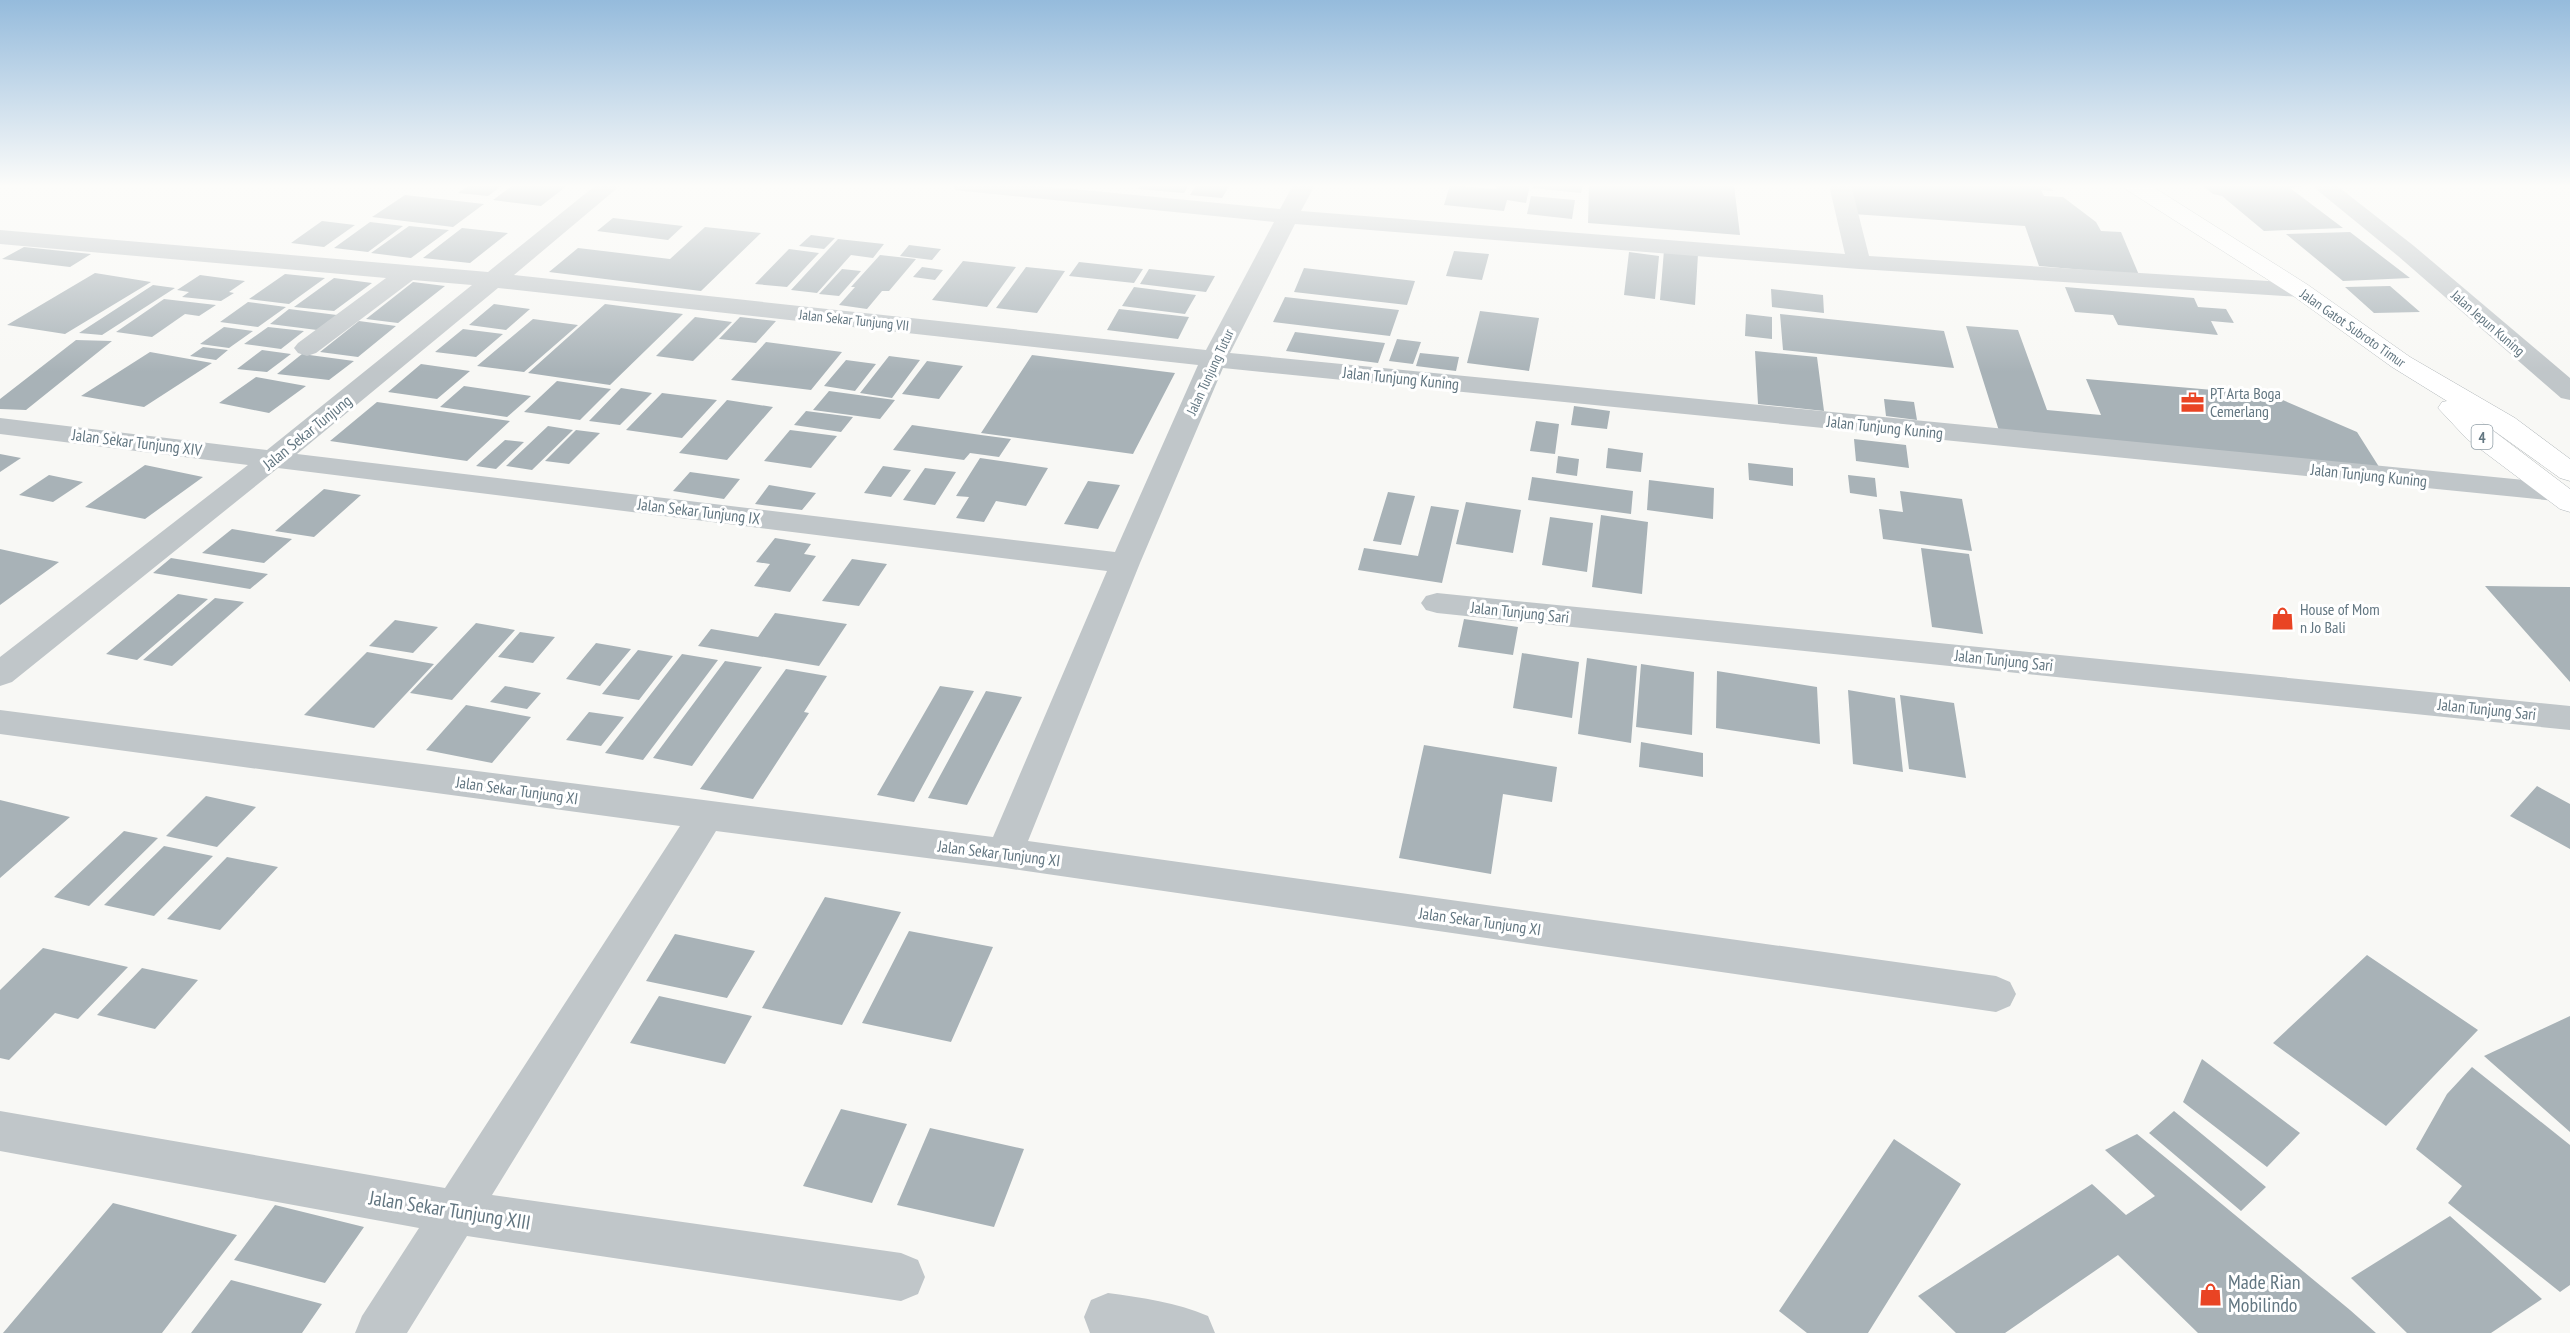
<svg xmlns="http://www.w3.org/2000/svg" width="2570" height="1333" viewBox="0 0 2570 1333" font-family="'PT Sans Narrow',sans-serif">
<rect width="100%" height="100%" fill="#f8f8f5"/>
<path fill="#a8b2b7" d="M469,185H503L488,196L458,193Z
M513,185H568L541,206L493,200Z
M1140,185H1189L1184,193L1138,189Z
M1196,185H1230L1222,198L1190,195Z
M1450,185L1496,189L1497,185H1530L1526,203L1507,200L1504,211L1444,205Z
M1533,185H1583L1581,193L1532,188Z
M1589,185H1734L1740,235L1588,223Z
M1847,185H2046L2054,191L2041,190L2044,196L2063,197L2096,222L2101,231L2121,232L2139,275L2039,266L2025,226L1853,214Z
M2202,185H2302V187L2290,188L2343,228L2264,231L2222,196L2213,194Z
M405,195L484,204L453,227L372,217Z
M1531,196L1575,200L1572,219L1527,214Z
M613,218L683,226L668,240L597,231Z
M322,221L355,225L324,247L291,243Z
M370,222L403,226L368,252L334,248Z
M409,226L449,230L411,258L371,253Z
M705,227L761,233L701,291L549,272L578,248L670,259Z
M462,228L508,233L470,263L423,258Z
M2350,232L2410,278L2343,281L2286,234Z
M811,235L835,238L824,249L799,246Z
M838,239L884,244L873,258L851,255L817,293L791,290Z
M909,245L941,249L932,260L900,256Z
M24,247L91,254L70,267L2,259Z
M789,249L819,253L787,287L755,284Z
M1664,250L1698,254L1695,305L1660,300Z
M1454,251L1489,254L1482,280L1446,276Z
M1629,252L1659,256L1655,299L1624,295Z
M880,255L916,259L889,291H882L867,309L839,305L855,287H851Z
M963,261L1016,267L987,307L932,300Z
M1079,262L1143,269L1134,283L1069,276Z
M922,267L943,270L935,280L913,277Z
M1026,267L1065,271L1037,313L996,308Z
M1304,268L1415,281L1407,305L1294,292Z
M842,269L861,271L839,296L819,294Z
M1149,269L1215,276L1206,292L1140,284Z
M95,273L151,282L65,334L7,325Z
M285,274L325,278L289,304L249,299Z
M200,275L245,281L229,292L234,293L221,301L182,297L189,292L177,290Z
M334,278L372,283L334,311L294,307Z
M413,282L445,286L398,323L366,319Z
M153,285L175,288L102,335L79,333Z
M2390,286L2420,312L2374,313L2345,287Z
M1134,287L1196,295L1185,314L1122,306Z
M2065,287L2194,298L2198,307L2226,309L2234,323L2211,321L2218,335L2118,325L2113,315L2075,312Z
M1771,289L1823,295L1824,313L1772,307Z
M1285,297L1399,310L1390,336L1273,322Z
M164,299L216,305L199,316L185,314L152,337L116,332Z
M248,302L286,307L258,327L220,322Z
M494,304L530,309L506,330L469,325Z
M605,304L683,314L610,385L528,373Z
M289,309L337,315L317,330L270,324Z
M1119,309L1189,317L1178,339L1107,330Z
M1480,311L1539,318L1529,371L1467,363Z
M1746,314L1772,317V339L1745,336Z
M1780,314L1944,331L1954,368L1783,350Z
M695,317L732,322L693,361L656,356Z
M740,317L776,321L756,343L719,339Z
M533,319L578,325L524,372L477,366Z
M359,321L396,326L358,357L320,352Z
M1966,326L2018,330L2047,410L2101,415L2086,379L2271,395L2357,432L2381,470L2000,434Z
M224,327L253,331L229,348L200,344Z
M268,327L304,331L281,349L244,344Z
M463,329L503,334L476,357L435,352Z
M1295,332L1385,343L1378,363L1286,351Z
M1397,339L1421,342L1413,364L1389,361Z
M76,340L112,341L26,410L0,409V399Z
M766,342L842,352L811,390L731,380Z
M203,347L228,350L216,360L190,356Z
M262,350L291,354L267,372L237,369Z
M1755,351L1817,357L1824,411L1758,404Z
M150,352L212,363L144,407L81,396Z
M1420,353L1459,357L1456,371L1416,366Z
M302,354L354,361L329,380L277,374Z
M1032,355L1175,373L1133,454L981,433Z
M889,356L920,360L892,398L860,393Z
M846,360L876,364L855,391L824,386Z
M927,361L963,366L939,399L902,394Z
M421,364L470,371L437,399L388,392Z
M256,377L306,386L269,413L219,403Z
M557,381L611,389L580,420L524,412Z
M464,386L531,396L507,417L440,407Z
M621,388L652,393L620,425L589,421Z
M829,391L895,400L880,419L813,410Z
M662,393L717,400L682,438L626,430Z
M1884,399L1914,402L1917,420L1886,416Z
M727,400L773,407L727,460L679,453Z
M377,402L510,421L467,461L330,441Z
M1574,406L1610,411L1607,429L1571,425Z
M806,411L853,417L841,432L794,425Z
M1536,421L1559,424L1555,454L1530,451Z
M912,425L981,435L1011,439L999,457L970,453L964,460L893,450Z
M548,426L573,430L532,470L506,466Z
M576,430L600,433L569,464L545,461Z
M790,430L837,436L811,468L764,461Z
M1854,439L1906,445L1909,468L1856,461Z
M505,440L524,442L496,469L476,466Z
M1608,448L1643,453L1641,472L1606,468Z
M0,454L21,458L0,472Z
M1558,456L1579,459L1577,476L1556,473Z
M980,458L1048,468L1026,506L996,501L984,522L956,518L969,497L956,496Z
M1748,463L1793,468V486L1749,480Z
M145,465L203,477L145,519L85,507Z
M883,466L911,470L891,497L864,493Z
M925,468L956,472L935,505L903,500Z
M690,472L740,479L724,499L673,491Z
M49,475L83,482L53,502L19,495Z
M1848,475L1875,478L1877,497L1850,493Z
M1532,477L1633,491L1631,514L1528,500Z
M1649,480L1714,488L1713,519L1647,510Z
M1088,481L1120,485L1098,529L1064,524Z
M769,485L816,493L802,510L755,504Z
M324,489L361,495L314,537L275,531Z
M1900,491L1962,499L1972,551L1883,539L1879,509L1903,512Z
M1388,492L1415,496L1401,545L1373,541Z
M1466,502L1521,510L1513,553L1456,544Z
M1431,506L1459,510L1442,583L1358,570L1364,548L1418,556Z
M1601,515L1648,522L1642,594L1592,587Z
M1550,517L1593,523L1587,572L1542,565Z
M232,529L292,539L264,563L202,553Z
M775,538L811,544L804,554L816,556L790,592L754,586L770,564L756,562Z
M1921,548L1969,554L1983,634L1932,627Z
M0,549L59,562L0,605Z
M171,558L268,574L250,589L153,573Z
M852,559L887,564L859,606L822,601Z
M2485,586L2570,587V682Z
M178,594L208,599L137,660L106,654Z
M215,598L244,602L172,666L143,660Z
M775,613L847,624L819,666L698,646L711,629L758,637Z
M1464,619L1518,627L1513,655L1458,647Z
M395,620L438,627L413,653L369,646Z
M476,623L515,630L452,700L410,693Z
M520,632L555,637L533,663L498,657Z
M596,643L631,649L600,686L566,679Z
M638,650L673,656L639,700L602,694Z
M367,652L434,664L374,728L304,715Z
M1522,653L1579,662L1572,718L1513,708Z
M682,654L718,660L643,760L605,753Z
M1587,658L1637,666L1631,743L1578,734Z
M725,661L762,667L692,766L653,758Z
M1641,664L1694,672L1692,735L1636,727Z
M786,669L827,676L804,712L809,713L753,799L700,789Z
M1717,671L1817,687L1820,744L1716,728Z
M505,686L541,693L527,709L490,702Z
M940,686L974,691L914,802L877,795Z
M1848,690L1895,698L1903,772L1853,764Z
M986,691L1022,697L967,805L928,798Z
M1900,695L1954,703L1966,778L1909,769Z
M466,705L531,717L492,763L426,750Z
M589,712L624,717L601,746L566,740Z
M1641,742L1703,753V777L1639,767Z
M1424,745L1557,767L1552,802L1503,794L1491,874L1399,858Z
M2537,786L2570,804V849L2510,816Z
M206,796L256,807L217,847L166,836Z
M0,800L70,817L0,878Z
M124,831L158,838L89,906L54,897Z
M164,846L213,856L154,916L104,905Z
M227,857L278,867L220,930L167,919Z
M825,897L901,912L842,1025L762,1008Z
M909,931L993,947L951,1042L862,1023Z
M675,934L755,951L727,998L646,981Z
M43,948L128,967L78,1019L55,1013L9,1060L0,1058V990Z
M2367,955L2478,1030L2386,1126L2273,1043Z
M142,968L198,980L155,1029L97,1015Z
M659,996L752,1016L725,1064L630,1043Z
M2570,1016V1132L2484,1056Z
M2202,1059L2300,1133L2267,1167L2183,1102Z
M2472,1067L2570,1145V1285L2560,1292L2448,1203L2462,1186L2416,1149L2447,1094Z
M841,1109L907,1124L872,1203L803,1186Z
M2174,1111L2266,1187L2241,1211L2149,1133Z
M930,1128L1024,1149L994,1227L897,1205Z
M2137,1134L2350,1310L2376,1333H2198L2118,1255L2005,1333H1956L1918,1296L2092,1184L2126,1215L2155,1196L2105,1150Z
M1894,1139L1961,1184L1868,1333H1807L1779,1311Z
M113,1203L237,1235L162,1333H3Z
M275,1205L364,1227L325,1283L234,1260Z
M2450,1216L2542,1299L2491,1333H2407L2351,1278Z
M231,1280L322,1304L302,1333H191Z"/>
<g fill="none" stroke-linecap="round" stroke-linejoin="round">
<defs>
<path id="highway" d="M2124,185H2150L2308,285L2410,357L2515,418L2570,459V481L2560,478L2479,420L2570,489V512L2560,509L2467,439L2438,408L2442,402L2447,401L2392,367L2292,295L2127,190Z"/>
</defs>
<use href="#highway" stroke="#b1b7ba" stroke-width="1"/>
<path fill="#c0c6c9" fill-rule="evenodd" d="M596,185H621L514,275L1206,350L1274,222L963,191L955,190L952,185H1032L1280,209L1293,185H1315L1301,211L1845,254L1829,185H1851L1869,256L2300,283L2308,285L2312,290L2308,295L2300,297L1859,269L1295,224L1230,353L2556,483L2566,486L2570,493L2566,498L2556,501L1223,368L1140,563L1028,841L1996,976L2010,982L2016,994L2010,1006L1996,1012L1005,868L716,831L492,1195L901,1253L918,1260L925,1277L918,1294L901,1301L467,1236L407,1333H355L362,1316L419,1228L0,1151V1111L445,1188L680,826L0,734V710L993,837L1107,571L278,468L12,682L0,686V657L248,465L0,434V418L267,450L472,285L413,280L316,353L307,356L298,353L294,348L298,343L386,278L0,244V230L488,272ZM498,288L1198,365L1115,552L297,454Z
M2311,185H2336L2414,246L2570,378V400L2561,398L2398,256Z
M1437,593L2570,706V730L1437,613L1426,610L1421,603L1426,596Z
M1108,1293C1143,1298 1176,1302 1208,1316L1215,1333H1090L1084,1317L1091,1300Z"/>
<use href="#highway" fill="#fff" fill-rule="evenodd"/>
</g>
<linearGradient id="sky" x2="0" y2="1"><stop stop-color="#95bbdc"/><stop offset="0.5" stop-color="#fcfcfa"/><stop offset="1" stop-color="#fcfcfa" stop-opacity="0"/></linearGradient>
<rect width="2570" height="372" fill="url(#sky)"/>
<defs>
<symbol id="office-bare" viewBox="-9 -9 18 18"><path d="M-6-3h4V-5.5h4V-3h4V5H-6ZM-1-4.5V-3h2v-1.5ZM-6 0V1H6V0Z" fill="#e94424" stroke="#fff" stroke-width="2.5" paint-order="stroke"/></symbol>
<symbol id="shop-bare" viewBox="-9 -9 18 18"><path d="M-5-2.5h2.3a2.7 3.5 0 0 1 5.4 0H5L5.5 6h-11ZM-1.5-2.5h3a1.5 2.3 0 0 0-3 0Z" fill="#e94424" stroke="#fff" stroke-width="2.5" paint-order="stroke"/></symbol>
</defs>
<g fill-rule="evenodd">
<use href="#office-bare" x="2176" y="386" width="33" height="33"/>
<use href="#shop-bare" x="2266" y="602" width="33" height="33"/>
<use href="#shop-bare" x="2194" y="1278" width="33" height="33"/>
</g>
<g text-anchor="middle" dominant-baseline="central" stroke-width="6" stroke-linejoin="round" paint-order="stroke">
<g font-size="14" fill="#627681" stroke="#fff">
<text transform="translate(854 320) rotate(6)">Jalan Sekar Tunjung VII</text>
<text transform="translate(2488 323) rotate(41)">Jalan Jepun Kuning</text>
<text transform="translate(2353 328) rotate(35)">Jalan Gatot Subroto Timur</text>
<text transform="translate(1210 372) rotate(-65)">Jalan Tunjung Tutur</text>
</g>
<rect fill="#fff" stroke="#919fa7" stroke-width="1.5" x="2471.5" y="425" width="21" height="24" rx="4.5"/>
<g font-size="15" font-weight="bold" fill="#627681">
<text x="2482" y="437">4</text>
</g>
<g font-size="16" fill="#627681" stroke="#fff">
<text transform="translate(1401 378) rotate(6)">Jalan Tunjung Kuning</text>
<text transform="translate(1885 427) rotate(6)">Jalan Tunjung Kuning</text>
<text transform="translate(307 432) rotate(-39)">Jalan Sekar Tunjung</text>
<text transform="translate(137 442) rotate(7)">Jalan Sekar Tunjung XIV</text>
<text transform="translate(2369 475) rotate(6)">Jalan Tunjung Kuning</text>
<text transform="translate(699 511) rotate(7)">Jalan Sekar Tunjung IX</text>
<text transform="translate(1520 612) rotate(6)">Jalan Tunjung Sari</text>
<text transform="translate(2004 660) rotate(6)">Jalan Tunjung Sari</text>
<text transform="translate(2487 709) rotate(6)">Jalan Tunjung Sari</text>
<text transform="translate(517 790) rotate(8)">Jalan Sekar Tunjung XI</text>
<text transform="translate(999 853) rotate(7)">Jalan Sekar Tunjung XI</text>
<text transform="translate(1480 921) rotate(8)">Jalan Sekar Tunjung XI</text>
</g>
<g font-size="16" fill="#627681" stroke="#fff" text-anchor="start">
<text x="2210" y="393">PT Arta Boga<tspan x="2210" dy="18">Cemerlang</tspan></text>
<text x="2300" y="609">House of Mom<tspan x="2300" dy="18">n Jo Bali</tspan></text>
</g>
<g font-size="20" fill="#627681" stroke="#fff">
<text transform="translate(450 1210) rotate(9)">Jalan Sekar Tunjung XIII</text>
</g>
<g font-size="20" fill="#627681" stroke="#fff" text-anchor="start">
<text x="2228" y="1282">Made Rian<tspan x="2228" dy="23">Mobilindo</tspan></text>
</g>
</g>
</svg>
